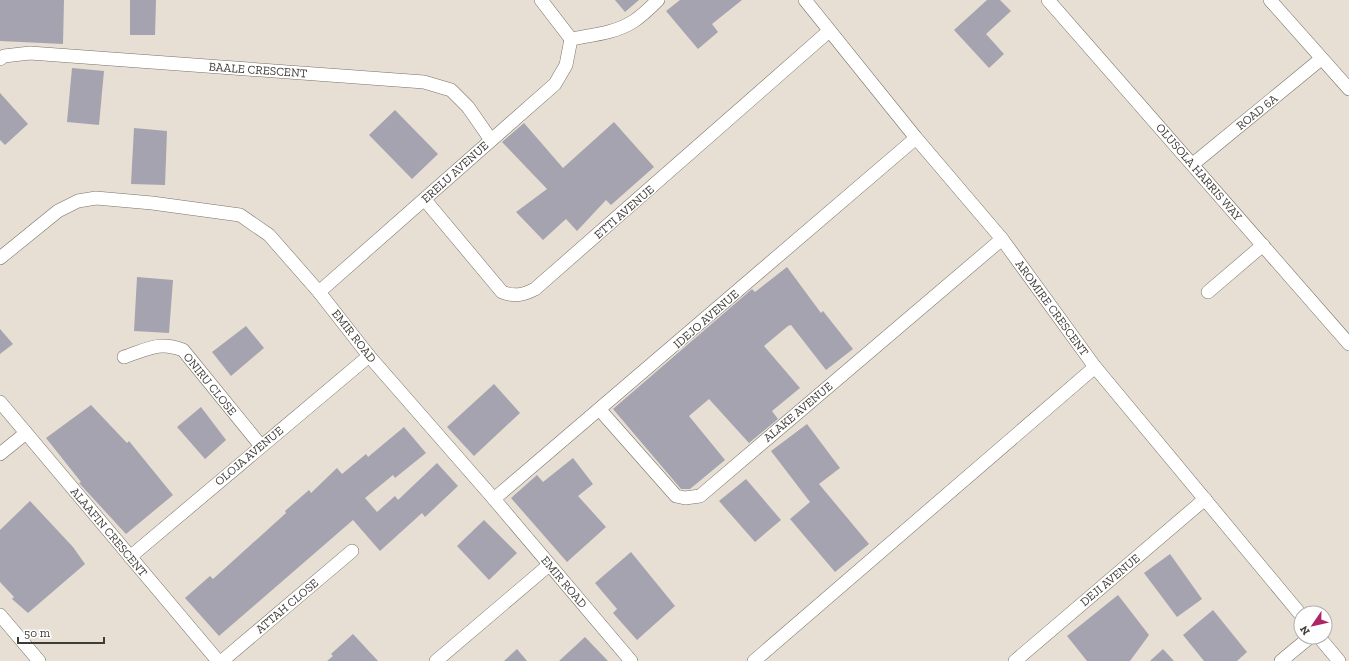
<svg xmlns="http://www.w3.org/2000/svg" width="1349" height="661" font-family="'Zilla Slab',serif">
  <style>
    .building { fill: #a5a3b0 }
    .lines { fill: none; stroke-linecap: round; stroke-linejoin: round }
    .minor-casing { stroke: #787267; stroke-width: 14 }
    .minor { stroke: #fff; stroke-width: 13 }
    .labels { text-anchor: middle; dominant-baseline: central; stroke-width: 3; stroke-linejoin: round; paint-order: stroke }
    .street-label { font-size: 12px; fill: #3f3c37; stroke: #fff }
  </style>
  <rect width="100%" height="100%" fill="#e7dfd3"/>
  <g class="building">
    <polygon points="0,0 64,0 63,44 0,41"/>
    <polygon points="130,0 156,0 155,35 130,35"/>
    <polygon points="615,0 639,0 625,12"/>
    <polygon points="680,0 742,0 712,24 718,32 698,49 666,11"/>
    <polygon points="987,0 1000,0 1011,11 986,34 1004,54 989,68 954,30"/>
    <polygon points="72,68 104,71 99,125 67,122"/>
    <polygon points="0,93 28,124 5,145 0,140"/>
    <polygon points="395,110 438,154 412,179 369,135"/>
    <polygon points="614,122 654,167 611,205 606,200 577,231 566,219 543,240 516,212 547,189 502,142 524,123 563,168"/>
    <polygon points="134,128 167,131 165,185 131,184"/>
    <polygon points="787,267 821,313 823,311 853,349 826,370 791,325 788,326 764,346 800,388 772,411 778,419 749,443 709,399 689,416 725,460 690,489 681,489 613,409 752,289 755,292"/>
    <polygon points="137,277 173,280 169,333 134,331"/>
    <polygon points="246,326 264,348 231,376 212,352"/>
    <polygon points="0,329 13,344 0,354"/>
    <polygon points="494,384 520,413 474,456 447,427"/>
    <polygon points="91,405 127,443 129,441 173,495 126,534 79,483 81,482 46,438"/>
    <polygon points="201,407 226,440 205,459 177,427"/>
    <polygon points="807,424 840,468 819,484 869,544 835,572 790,519 810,502 771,451"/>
    <polygon points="404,427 426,453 395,478 393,475 365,498 377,512 395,496 398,500 437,463 458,486 425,517 422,513 380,551 353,520 219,636 185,598 210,576 213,579 286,513 285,511 309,490 311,493 337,468 342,474 366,454 368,457"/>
    <polygon points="573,458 593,484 578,496 606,527 567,562 511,498 537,475 543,482"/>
    <polygon points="746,479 781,520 755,542 719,501"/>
    <polygon points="30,501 73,547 85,564 28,613 12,599 14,597 0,582 0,530"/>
    <polygon points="484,520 517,553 489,580 457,546"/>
    <polygon points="631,552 675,606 637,640 613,613 617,609 595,583"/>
    <polygon points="1170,554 1202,599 1177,617 1144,573"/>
    <polygon points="1118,595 1149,635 1130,661 1087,661 1067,636"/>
    <polygon points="1213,610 1247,652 1237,661 1204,661 1183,635"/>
    <polygon points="353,634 378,661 327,661 333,656 331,654"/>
    <polygon points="585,637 608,661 559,661"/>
    <polygon points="517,649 527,661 504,661"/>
    <polygon points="1163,649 1174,661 1150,661"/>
  </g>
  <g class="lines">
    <defs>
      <g id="minor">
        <polyline points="541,0 571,39"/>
        <polyline points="805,0 916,138 1002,239 1095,367 1301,615"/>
        <polyline points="1048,0 1349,344"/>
        <polyline points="1270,0 1349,89"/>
        <path d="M571 39C592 35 616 33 634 21 643 15 651 7 658 0"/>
        <polyline points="0,59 4,56 30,53 424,82 451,90 468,107 491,140"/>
        <polyline points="1193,164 1321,59"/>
        <path d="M425 200 502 292C515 297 523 295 535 289L829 31"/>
        <polyline points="0,258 58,211 78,201 96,198 152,203 240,215 269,235 319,292 369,356 494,499 631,661"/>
        <polyline points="319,292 555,84 566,65 571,39"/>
        <polyline points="1208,292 1263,245"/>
        <path d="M124 357C148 349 159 341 183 350L261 446"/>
        <polyline points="0,402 218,661"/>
        <polyline points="600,410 676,496 685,498 700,496 1002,239"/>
        <polyline points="0,454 26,433"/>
        <polyline points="494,499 916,138"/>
        <polyline points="130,557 369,356"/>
        <polyline points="0,615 39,661"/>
        <polyline points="1319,637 1339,661"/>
        <polyline points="222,661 352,551"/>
        <polyline points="436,661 549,565"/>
        <polyline points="754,661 1095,367"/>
        <polyline points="1015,661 1205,499"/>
        <polyline points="1281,661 1310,637"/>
      </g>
    </defs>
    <use href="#minor" class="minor-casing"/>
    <use href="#minor" class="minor"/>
  </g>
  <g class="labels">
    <g class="street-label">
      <text transform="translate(258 70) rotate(4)">BAALE CRESCENT</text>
      <text transform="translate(1257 112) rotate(-39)">ROAD 6A</text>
      <text transform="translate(455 172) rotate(-42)">ERELU AVENUE</text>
      <text transform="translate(1199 172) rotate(49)">OLUSOLA HARRIS WAY</text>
      <text transform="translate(624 212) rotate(-41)">ETTI AVENUE</text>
      <text transform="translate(1052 308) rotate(54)">AROMIRE CRESCENT</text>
      <text transform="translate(706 319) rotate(-41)">IDEJO AVENUE</text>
      <text transform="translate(354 336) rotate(52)">EMIR ROAD</text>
      <text transform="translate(210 384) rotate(51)">ONIRU CLOSE</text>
      <text transform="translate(798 412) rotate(-40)">ALAKE AVENUE</text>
      <text transform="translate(249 456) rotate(-40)">OLOJA AVENUE</text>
      <text transform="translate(109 532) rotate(50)">ALAAFIN CRESCENT</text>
      <text transform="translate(1110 580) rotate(-40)">DEJI AVENUE</text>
      <text transform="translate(564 582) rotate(50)">EMIR ROAD</text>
      <text transform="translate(287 606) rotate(-40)">ATTAH CLOSE</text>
    </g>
  </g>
  <g transform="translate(1313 625) rotate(236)"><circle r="19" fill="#ffffff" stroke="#b2b1af"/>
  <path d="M0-3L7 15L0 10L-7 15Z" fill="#ae2566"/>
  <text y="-6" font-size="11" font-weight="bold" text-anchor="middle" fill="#3f3c37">N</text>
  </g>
  <path d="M18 637v6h86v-6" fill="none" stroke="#3f3c37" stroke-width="2"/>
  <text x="24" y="637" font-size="12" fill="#3f3c37" stroke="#ffffff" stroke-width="3" paint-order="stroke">50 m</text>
</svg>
